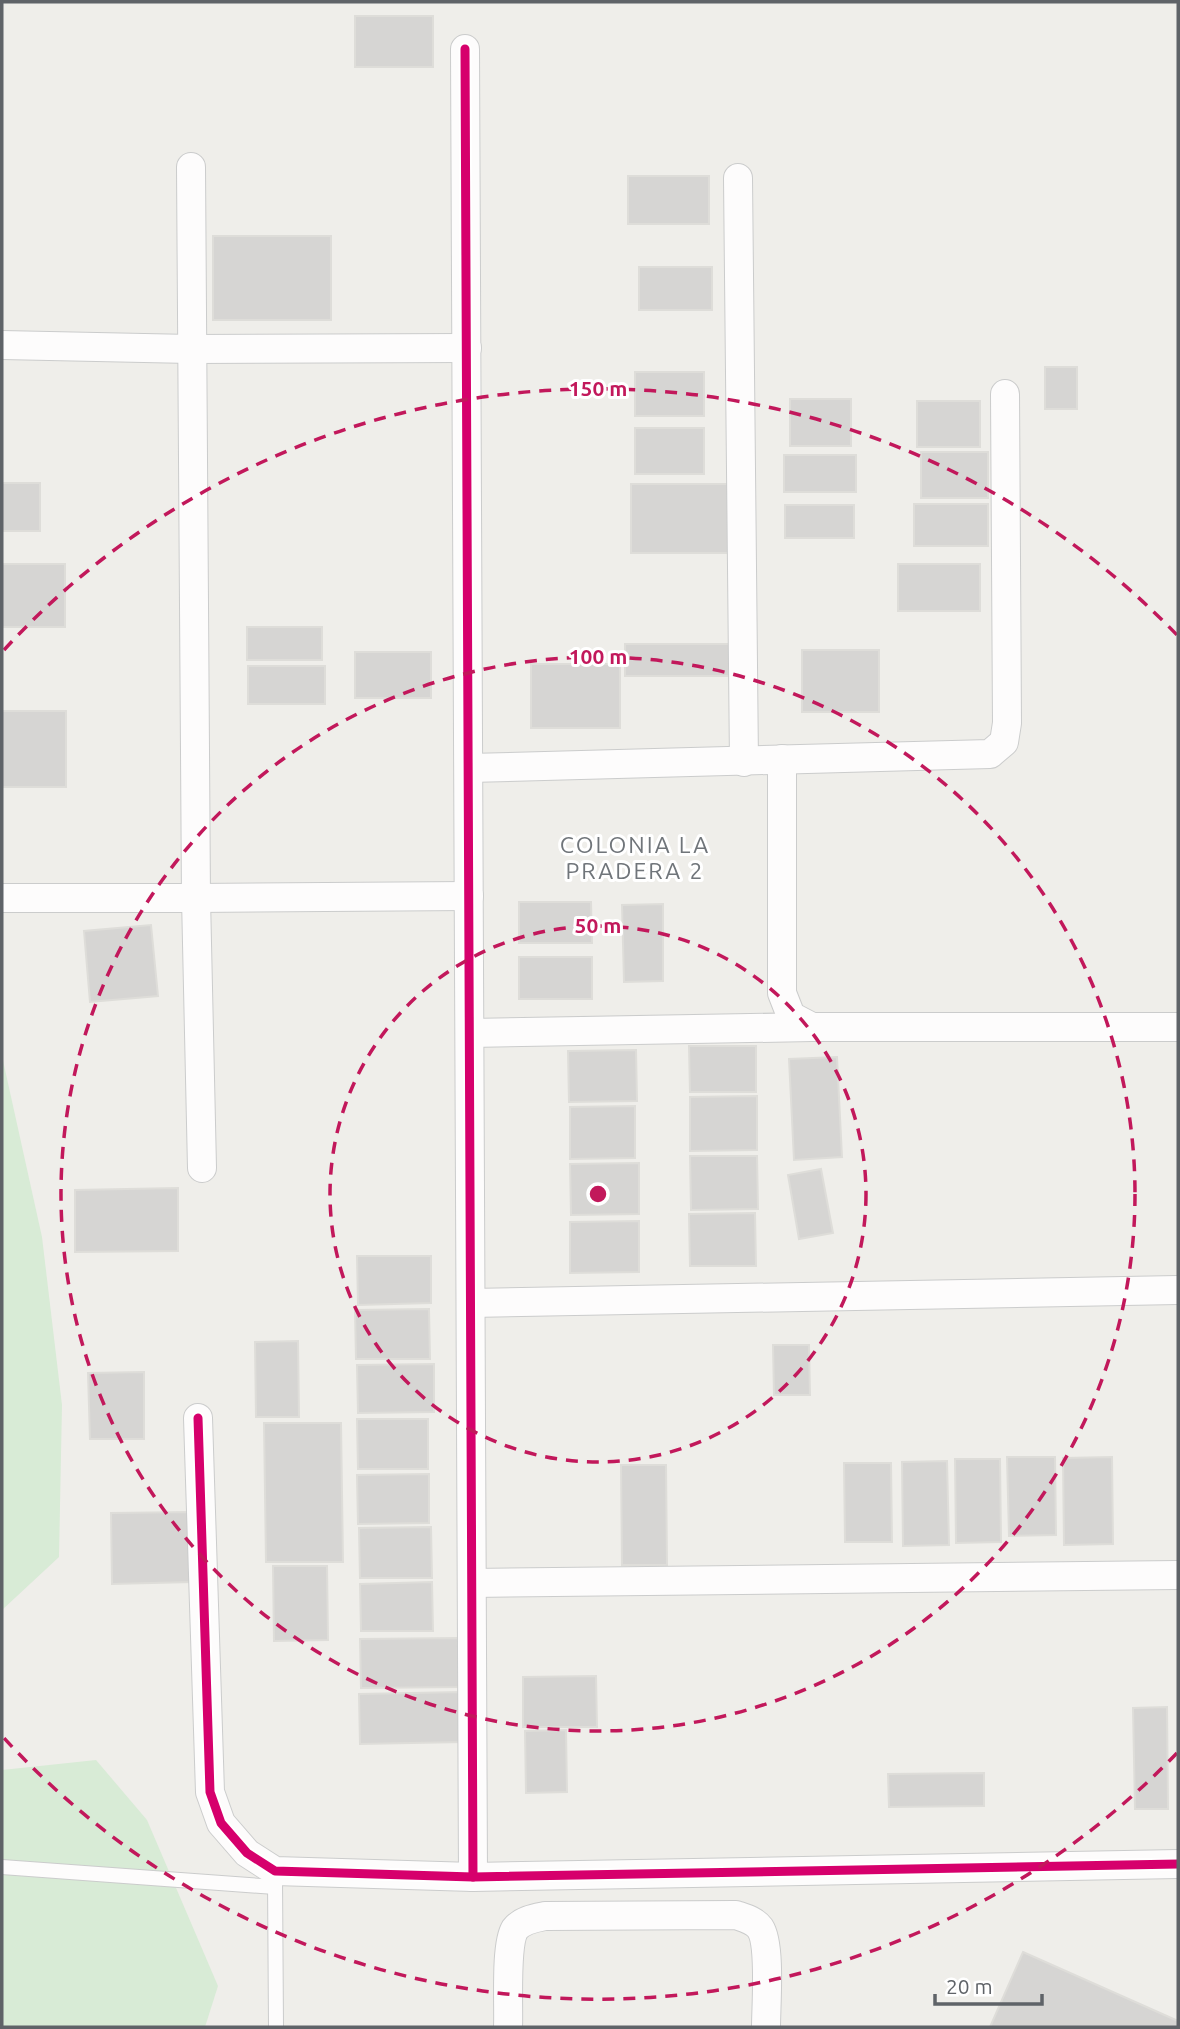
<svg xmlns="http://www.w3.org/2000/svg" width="1180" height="2029" font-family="Ubuntu,sans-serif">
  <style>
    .green { fill: #d8ebd6 }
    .building { fill: #d6d5d3; stroke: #deddd9; stroke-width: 2 }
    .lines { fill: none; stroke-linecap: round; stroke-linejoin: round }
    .lane-casing { stroke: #cbcccc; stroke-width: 16 }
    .street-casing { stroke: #cbcccc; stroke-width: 30 }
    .lane { stroke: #fdfcfc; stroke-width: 14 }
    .street { stroke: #fdfcfc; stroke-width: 28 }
    .cycleway-casing { stroke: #fff; stroke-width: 13 }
    .cycleway { stroke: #d6006c; stroke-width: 9 }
    .ring { fill: none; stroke: #c2185b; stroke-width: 3.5; stroke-dasharray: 12 9 }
    .labels { text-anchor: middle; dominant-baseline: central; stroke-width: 6; stroke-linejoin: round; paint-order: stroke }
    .neighbourhood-label { font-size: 23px; letter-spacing: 2px; fill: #70757a; stroke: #fff }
    .centre { fill: #c2185b; stroke: #fff; stroke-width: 3.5 }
    .ring-label { font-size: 21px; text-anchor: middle; font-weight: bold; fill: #c2185b; stroke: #fff; stroke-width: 6; stroke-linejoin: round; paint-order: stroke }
  </style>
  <rect width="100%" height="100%" fill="#efeeea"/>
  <g class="green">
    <polygon points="2,1056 42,1237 62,1405 59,1557 2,1610"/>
    <polygon points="96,1760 147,1820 218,1986 205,2027 2,2027 2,1770"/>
  </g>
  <g class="building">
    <rect x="355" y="16" width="78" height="51"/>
    <rect x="628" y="176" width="81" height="48"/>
    <rect x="213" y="236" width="118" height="84"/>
    <rect x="639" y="267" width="73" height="43"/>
    <rect x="1045" y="367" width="32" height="42"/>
    <rect x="635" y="372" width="69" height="44"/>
    <rect x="790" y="399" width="61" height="47"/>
    <rect x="917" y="401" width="63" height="46"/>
    <rect x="635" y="428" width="69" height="46"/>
    <rect x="921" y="452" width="67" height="46"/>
    <rect x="784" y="455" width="72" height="37"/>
    <rect x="2" y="483" width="38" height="48"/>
    <rect x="631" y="484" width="99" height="69"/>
    <rect x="914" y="504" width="74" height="42"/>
    <rect x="785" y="505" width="69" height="33"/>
    <rect x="2" y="564" width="63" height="63"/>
    <rect x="898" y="564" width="82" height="47"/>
    <rect x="247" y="627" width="75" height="33"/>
    <rect x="625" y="644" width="105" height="32"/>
    <rect x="802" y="650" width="77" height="62"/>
    <rect x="355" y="652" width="76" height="46"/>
    <rect x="531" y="664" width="89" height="64"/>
    <rect x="248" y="666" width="77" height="38"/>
    <rect x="2" y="711" width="64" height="76"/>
    <polygon points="519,902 591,902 592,943 519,943"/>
    <polygon points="663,904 663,981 624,982 622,905"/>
    <polygon points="151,925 158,996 90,1002 84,931"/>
    <rect x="519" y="957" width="73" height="42"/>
    <polygon points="689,1046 756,1046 756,1092 690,1092"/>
    <polygon points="636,1050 637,1101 569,1102 568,1051"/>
    <polygon points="837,1057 842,1157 794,1160 789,1059"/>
    <polygon points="757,1096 757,1150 690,1151 690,1097"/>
    <polygon points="635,1106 635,1158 570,1159 570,1107"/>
    <polygon points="690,1156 757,1156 758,1209 691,1210"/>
    <polygon points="639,1163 639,1214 571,1215 570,1164"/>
    <polygon points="821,1169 833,1233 799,1239 788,1175"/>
    <polygon points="178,1188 178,1251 75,1252 75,1190"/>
    <polygon points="755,1213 756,1266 690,1266 689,1214"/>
    <polygon points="639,1221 639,1272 570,1273 570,1222"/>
    <polygon points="357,1256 431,1256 431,1303 358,1305"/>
    <polygon points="429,1309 430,1359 356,1359 355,1310"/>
    <polygon points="298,1341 299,1417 256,1417 255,1342"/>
    <polygon points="773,1345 809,1345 810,1395 774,1395"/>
    <polygon points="434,1364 434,1412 358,1413 357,1365"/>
    <polygon points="144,1372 144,1439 90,1439 88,1373"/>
    <polygon points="357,1419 428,1419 428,1469 358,1469"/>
    <polygon points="264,1423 341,1423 343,1562 266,1562"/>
    <polygon points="1007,1457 1055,1457 1056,1535 1009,1536"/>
    <polygon points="1112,1457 1113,1544 1064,1545 1063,1458"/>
    <polygon points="955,1459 1000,1459 1001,1542 956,1543"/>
    <polygon points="947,1461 949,1545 903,1546 902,1462"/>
    <polygon points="844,1463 891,1463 892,1542 845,1542"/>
    <polygon points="621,1465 666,1465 667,1565 622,1565"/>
    <polygon points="429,1474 429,1523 358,1524 357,1475"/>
    <polygon points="192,1512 192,1582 112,1584 111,1513"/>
    <polygon points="431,1527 432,1578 360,1578 359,1528"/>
    <polygon points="273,1566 327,1566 328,1640 274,1641"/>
    <polygon points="432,1582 433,1631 361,1631 360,1584"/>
    <polygon points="460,1638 461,1687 361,1688 360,1639"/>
    <polygon points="596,1676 597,1727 523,1727 523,1677"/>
    <polygon points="462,1692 463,1742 360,1744 359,1694"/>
    <polygon points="1167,1707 1168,1809 1135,1809 1133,1708"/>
    <polygon points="566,1730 567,1792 526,1793 525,1731"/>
    <polygon points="984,1773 984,1806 889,1807 888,1774"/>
    <polygon points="1023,1952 1178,2021 1178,2027 990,2027"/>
  </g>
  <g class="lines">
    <defs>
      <g id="lane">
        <polyline points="2,1867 275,1887"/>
        <polyline points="275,1879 276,2027"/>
      </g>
      <g id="street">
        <polyline points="465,49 473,1877"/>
        <polyline points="191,167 196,898 202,1168"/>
        <polyline points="738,178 744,762"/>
        <polyline points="2,345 191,349 467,348"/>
        <polyline points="782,759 782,993 791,1016 812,1027"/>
        <polyline points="469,768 990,754 1004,742 1007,723 1005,394"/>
        <polyline points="2,898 196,898 469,896"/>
        <polyline points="470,1033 812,1027 1178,1027"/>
        <polyline points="471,1303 1178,1290"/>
        <polyline points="198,1418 210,1792 221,1823 247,1853 275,1871 473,1877 1178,1864"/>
        <polyline points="472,1583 1178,1575"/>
        <path d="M508 2027C509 2006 505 1945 515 1929 522 1920 535 1918 545 1916L736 1915C745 1918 754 1920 760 1928 771 1944 766 2006 766 2027"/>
      </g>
    </defs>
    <use href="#lane" class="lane-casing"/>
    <use href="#street" class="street-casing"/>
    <use href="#lane" class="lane"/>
    <use href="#street" class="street"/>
    <defs>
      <g id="cycleway">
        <polyline points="465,49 473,1877"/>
        <polyline points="198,1418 210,1792 221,1823 247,1853 275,1871 473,1877 1178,1864"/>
      </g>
    </defs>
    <use href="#cycleway" class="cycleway-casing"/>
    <use href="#cycleway" class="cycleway"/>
  </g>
  <g class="ring">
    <circle cx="598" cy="1194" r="268"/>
    <circle cx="598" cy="1194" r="537"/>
    <path d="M1177 1753A805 805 0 0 1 4 1738M4 650A805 805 0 0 1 1177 635"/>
  </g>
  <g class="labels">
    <g class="neighbourhood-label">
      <text x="635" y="844">COLONIA LA<tspan x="635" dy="26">PRADERA 2</tspan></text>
    </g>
  </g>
  <circle cx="598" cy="1194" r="10" class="centre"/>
  <g class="ring-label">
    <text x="598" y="396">150 m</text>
    <text x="598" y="664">100 m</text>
    <text x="598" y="933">50 m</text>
  </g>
  <rect width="1180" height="2029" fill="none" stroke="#5f6368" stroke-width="7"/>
  <path d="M935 1994v10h107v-10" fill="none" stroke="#5f6368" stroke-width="3.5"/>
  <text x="946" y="1994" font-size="21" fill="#5f6368" stroke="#ffffff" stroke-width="5" paint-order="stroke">20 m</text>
</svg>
